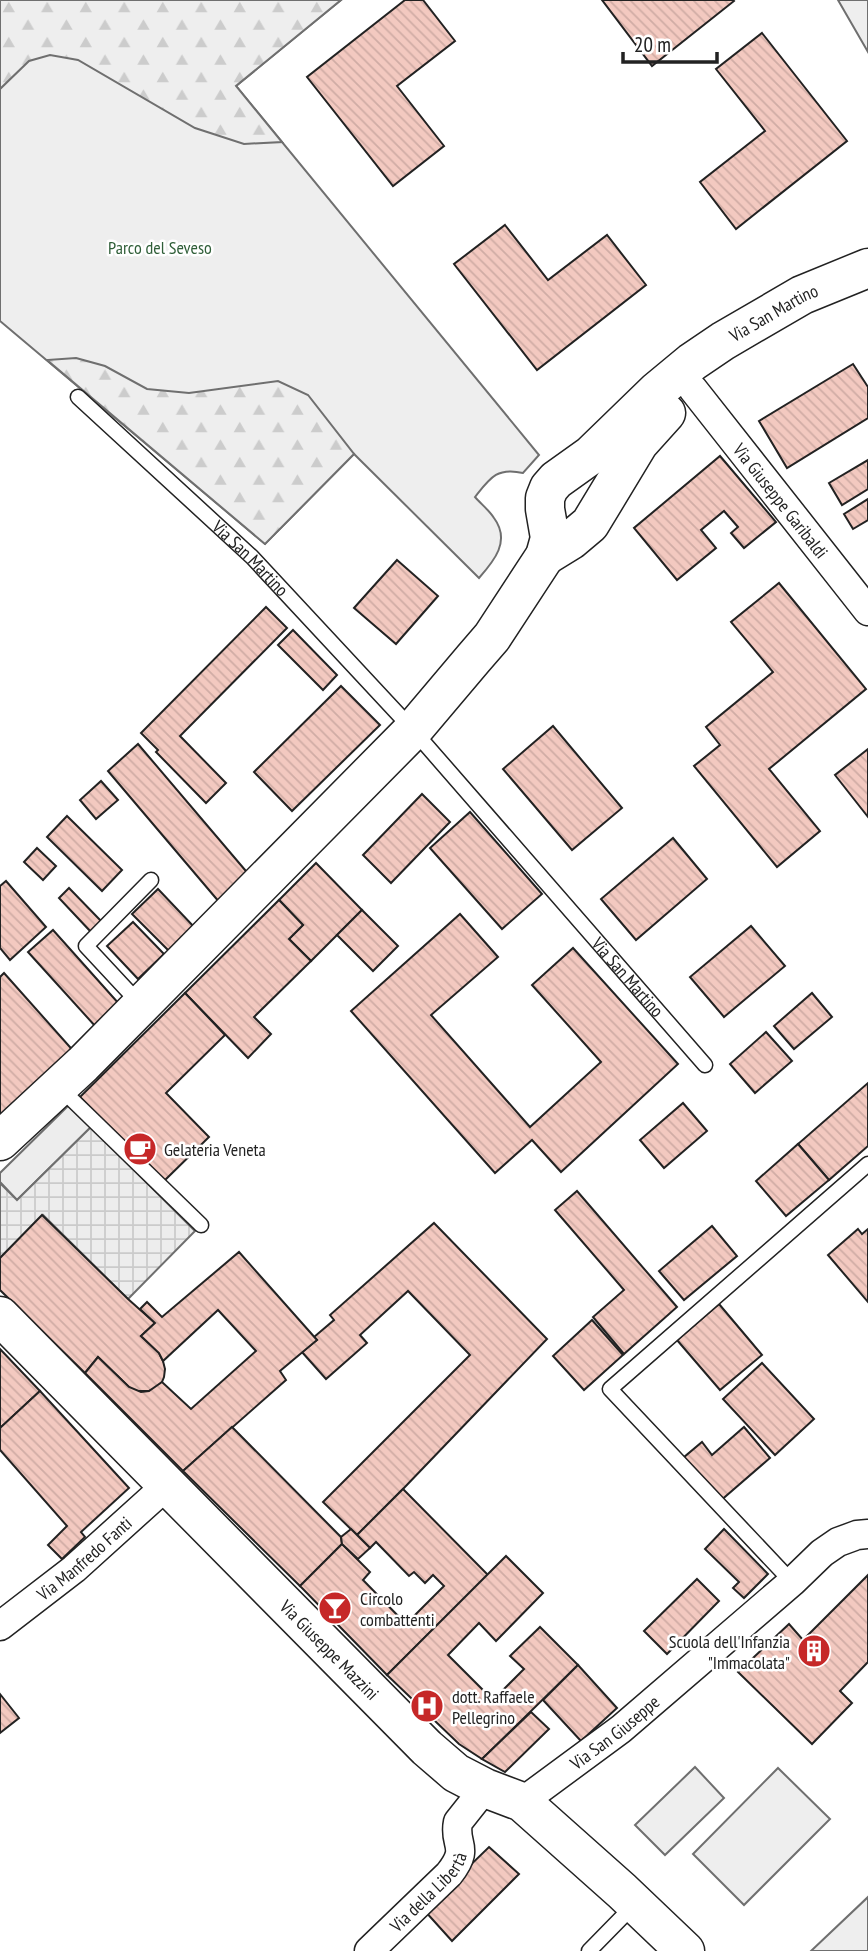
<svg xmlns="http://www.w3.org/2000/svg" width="868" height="1951" font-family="'PT Sans Narrow',sans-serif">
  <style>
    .green { fill: #eee; stroke: #6f6f6f; stroke-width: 2 }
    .forest { fill: url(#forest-firs); stroke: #6f6f6f; stroke-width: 2 }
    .parking { fill: #ededed; stroke: #6f6f6f; stroke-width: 2 }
    .plaza { fill: url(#plaza-grid); stroke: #6f6f6f; stroke-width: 2 }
    .building { fill: url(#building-back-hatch); stroke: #222; stroke-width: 2 }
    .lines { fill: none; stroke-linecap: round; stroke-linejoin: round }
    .lane-casing { stroke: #222; stroke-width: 17 }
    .street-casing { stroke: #222; stroke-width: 31 }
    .secondary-casing { stroke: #222; stroke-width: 41 }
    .lane { stroke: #fff; stroke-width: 14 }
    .street { stroke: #fff; stroke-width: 28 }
    .secondary { stroke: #fff; stroke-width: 38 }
    .labels { text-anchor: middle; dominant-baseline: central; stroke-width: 5; stroke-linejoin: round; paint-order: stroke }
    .park-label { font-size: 18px; fill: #2f5e38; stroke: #fff }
    .street-label { font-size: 18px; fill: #222; stroke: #fff }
    .poi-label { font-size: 18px; fill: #222; stroke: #fff; text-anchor: start }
  </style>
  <defs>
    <pattern id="forest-firs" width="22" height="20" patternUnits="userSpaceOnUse" patternTransform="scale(1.75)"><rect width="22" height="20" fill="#eee"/><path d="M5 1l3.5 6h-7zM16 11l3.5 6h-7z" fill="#ccc"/></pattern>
    <pattern id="plaza-grid" width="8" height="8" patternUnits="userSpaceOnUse" patternTransform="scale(1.75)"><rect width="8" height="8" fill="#ededed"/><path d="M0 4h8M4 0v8" fill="none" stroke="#cbcbcb"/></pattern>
    <pattern id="building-back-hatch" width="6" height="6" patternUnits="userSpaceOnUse" patternTransform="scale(1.75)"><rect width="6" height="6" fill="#f3c9c0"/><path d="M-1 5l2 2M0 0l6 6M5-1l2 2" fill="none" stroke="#d0aca5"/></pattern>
  </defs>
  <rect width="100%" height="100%" fill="#fff"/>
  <g class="green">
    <path d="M0 0H341L236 86 539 455 523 473C497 467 490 478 475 497 481 504 489 510 494 518 511 541 494 561 479 578L354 454 265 544 0 321Z"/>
    <polygon points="838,0 868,0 868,52"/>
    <polygon points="695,1767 724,1798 665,1855 635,1825"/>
    <polygon points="778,1768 830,1819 744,1905 693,1854"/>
    <polygon points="868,1897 868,1951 811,1951"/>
  </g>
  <g class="forest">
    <polygon points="0,0 341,0 236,86 282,142 244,144 195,128 78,60 50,55 29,61 0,89"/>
    <polygon points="76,358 105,366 147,389 189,393 278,381 308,395 354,454 265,544 47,360"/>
  </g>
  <polygon class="parking" points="69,1105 91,1127 17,1200 0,1182 0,1173"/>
  <polygon class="plaza" points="91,1127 195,1231 128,1299 43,1215 0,1258 0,1183 17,1200"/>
  <g class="building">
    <polygon points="405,0 423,0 455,41 397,86 444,146 393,186 307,77"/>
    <polygon points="602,0 733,0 734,1 652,66"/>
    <polygon points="762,33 847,141 736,229 700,182 765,131 716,69"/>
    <polygon points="505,225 548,280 607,235 646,285 537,370 454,264"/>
    <polygon points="853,364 868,387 868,418 787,468 759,421"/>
    <polygon points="720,456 776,522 744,548 731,533 738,527 724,511 701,530 716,548 677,580 634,528"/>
    <polygon points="868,460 868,489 842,505 829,483"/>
    <polygon points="868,499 868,520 853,529 844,514"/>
    <polygon points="397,560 438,596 396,644 354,608"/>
    <polygon points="779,583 866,689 769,769 820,831 777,867 694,766 720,745 706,727 773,672 731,622"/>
    <polygon points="266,607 287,628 180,736 226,783 206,803 156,752 158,750 141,733"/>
    <polygon points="293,630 337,675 323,690 278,645"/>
    <polygon points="341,686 380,725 292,811 254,772"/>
    <polygon points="553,726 622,808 572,850 503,769"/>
    <polygon points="138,744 251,877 220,903 108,771"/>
    <polygon points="868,749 868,817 835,775"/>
    <polygon points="101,781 118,800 96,819 80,800"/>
    <polygon points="422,794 450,822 391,883 363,855"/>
    <polygon points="470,812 542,894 502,929 430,848"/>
    <polygon points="67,816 122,870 102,891 47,837"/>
    <polygon points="673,838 707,879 636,940 601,899"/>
    <polygon points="37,848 56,866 43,880 24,862"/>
    <polygon points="316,863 362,910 311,961 289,939 303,925 279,900"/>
    <polygon points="6,881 46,927 10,960 0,948 0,886"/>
    <polygon points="69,888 102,922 91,932 59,898"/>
    <polygon points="158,889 196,929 171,953 132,914"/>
    <polygon points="279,900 303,925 289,939 311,961 254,1017 271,1034 248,1058 185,993"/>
    <polygon points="362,910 398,946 373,971 337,935"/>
    <polygon points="460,914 498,957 431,1015 530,1127 601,1062 532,985 573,948 678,1064 561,1172 532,1140 495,1173 351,1011"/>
    <polygon points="133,922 164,954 138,979 107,946"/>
    <polygon points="751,926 785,966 724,1017 690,977"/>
    <polygon points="53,930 120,1005 96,1027 28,952"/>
    <polygon points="4,973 77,1055 0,1127 0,977"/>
    <polygon points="185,993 225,1035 166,1093 209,1137 164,1181 80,1097"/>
    <polygon points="812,993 832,1017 794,1049 774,1026"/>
    <polygon points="766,1032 792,1061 755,1093 730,1064"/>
    <polygon points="868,1083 868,1146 829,1180 798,1144"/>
    <polygon points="683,1103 707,1131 664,1168 640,1140"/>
    <polygon points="798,1144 829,1180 786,1216 756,1181"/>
    <polygon points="577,1191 677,1307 624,1354 593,1317 624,1290 555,1210"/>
    <polygon points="42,1215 128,1299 155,1323 141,1336 159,1353 163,1361 165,1369 164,1377 162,1382 156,1388 149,1391 135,1391 129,1387 98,1357 85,1373 0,1290 0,1258"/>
    <polygon points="434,1223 547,1339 403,1489 357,1535 323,1502 470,1355 408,1291 360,1335 367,1343 326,1379 302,1352 317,1340 314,1337 334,1320 330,1315"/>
    <polygon points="712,1226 737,1256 684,1300 659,1271"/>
    <polygon points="858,1229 862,1234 868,1229 868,1302 828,1255"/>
    <polygon points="239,1252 317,1340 280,1371 286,1380 183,1471 85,1373 98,1357 129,1387 141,1392 149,1391 162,1382 191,1409 256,1351 218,1310 163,1361 159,1353 141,1336 155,1323 140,1309 147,1302 162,1317"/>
    <polygon points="719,1304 762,1355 720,1390 677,1340"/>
    <polygon points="592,1320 623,1355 584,1390 553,1356"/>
    <polygon points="0,1349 40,1391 0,1428"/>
    <polygon points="762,1363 814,1419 775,1455 723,1399"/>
    <polygon points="40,1391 129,1488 81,1532 85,1537 62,1559 48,1545 67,1526 0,1450 0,1428"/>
    <polygon points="232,1427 341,1537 342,1544 300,1586 183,1471"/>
    <polygon points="744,1427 770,1458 719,1502 683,1458 702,1442 712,1455"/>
    <polygon points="403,1489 488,1575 387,1675 300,1586 342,1544 370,1572 363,1580 406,1624 444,1586 433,1575 425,1583 414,1572 409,1576 376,1542 370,1548 357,1535"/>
    <polygon points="351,1529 370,1548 358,1559 342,1544 341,1537"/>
    <polygon points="724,1529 768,1574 744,1598 733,1588 739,1582 705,1549"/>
    <polygon points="506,1556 543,1593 496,1641 479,1623 448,1655 493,1700 524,1669 510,1656 540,1627 578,1665 482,1759 459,1744 387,1675"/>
    <polygon points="868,1575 868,1662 840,1691 852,1703 812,1744 738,1672 789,1624 803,1640"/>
    <polygon points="697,1579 719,1601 667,1654 644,1631"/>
    <polygon points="578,1665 617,1708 581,1741 543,1700"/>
    <polygon points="0,1694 19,1718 0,1733"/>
    <polygon points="531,1712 549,1729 505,1772 482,1759"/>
    <polygon points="489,1847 519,1874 452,1941 424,1910"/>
  </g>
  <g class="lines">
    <defs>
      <g id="lane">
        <path id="s1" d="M78 397 252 557 413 730 705 1065"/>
        <polyline points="140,1004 86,946 151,880"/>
        <polyline points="60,1088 201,1225"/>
        <polyline points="792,1582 610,1389 868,1164"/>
        <polyline points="589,1951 635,1904"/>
      </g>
      <g id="street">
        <path id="s2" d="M693 389 868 611"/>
        <path id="s3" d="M0 1626 74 1569 167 1485"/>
        <path id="s4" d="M522 1802 621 1729 792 1582 822 1553 838 1542 857 1535 868 1534"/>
        <path id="s5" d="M369 1951 449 1874C471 1846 453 1846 458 1822L485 1788"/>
      </g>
      <g id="secondary">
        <polyline points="545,556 571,540 590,524 639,443 666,413"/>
        <path id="s6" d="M0 1141 83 1064 413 730 473 659 492 637 545 556 550 538 545 509V498L549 488 556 480 591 455 657 391 692 362 723 341 802 295 868 268"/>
        <path id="s7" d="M0 1316 427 1748 456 1773 485 1788 522 1802 622 1891 685 1951"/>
      </g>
    </defs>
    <use href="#lane" class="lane-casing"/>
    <use href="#street" class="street-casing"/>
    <use href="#secondary" class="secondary-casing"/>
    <use href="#lane" class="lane"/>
    <use href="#street" class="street"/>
    <use href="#secondary" class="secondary"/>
  </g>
  <defs>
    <symbol id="cafe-disc" viewBox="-11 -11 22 22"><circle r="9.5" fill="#c62828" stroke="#fff"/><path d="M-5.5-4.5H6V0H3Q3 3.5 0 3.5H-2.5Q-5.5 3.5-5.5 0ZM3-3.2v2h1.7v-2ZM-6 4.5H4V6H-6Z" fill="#fff"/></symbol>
    <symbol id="bar-disc" viewBox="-11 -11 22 22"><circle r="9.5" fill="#c62828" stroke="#fff"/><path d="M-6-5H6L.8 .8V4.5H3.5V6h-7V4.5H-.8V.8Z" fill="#fff"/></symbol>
    <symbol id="building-disc" viewBox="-11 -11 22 22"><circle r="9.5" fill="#c62828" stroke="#fff"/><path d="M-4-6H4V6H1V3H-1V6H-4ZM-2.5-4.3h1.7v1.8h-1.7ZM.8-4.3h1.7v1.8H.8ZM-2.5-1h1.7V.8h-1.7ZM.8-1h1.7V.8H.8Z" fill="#fff"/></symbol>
    <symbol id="hospital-disc" viewBox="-11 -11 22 22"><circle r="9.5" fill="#c62828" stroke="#fff"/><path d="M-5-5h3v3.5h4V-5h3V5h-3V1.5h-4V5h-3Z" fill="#fff"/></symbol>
  </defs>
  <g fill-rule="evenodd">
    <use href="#cafe-disc" x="121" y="1130" width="38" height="38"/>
    <use href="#bar-disc" x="316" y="1589" width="38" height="38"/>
    <use href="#building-disc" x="795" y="1632" width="38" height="38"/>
    <use href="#hospital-disc" x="408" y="1687" width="38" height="38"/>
  </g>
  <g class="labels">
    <g class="park-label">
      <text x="160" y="247">Parco del Seveso</text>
    </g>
    <g class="street-label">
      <text stroke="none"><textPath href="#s6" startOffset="1158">Via San Martino</textPath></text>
      <text stroke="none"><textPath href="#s2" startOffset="142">Via Giuseppe Garibaldi</textPath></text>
      <text stroke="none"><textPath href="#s1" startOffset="236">Via San Martino</textPath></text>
      <text stroke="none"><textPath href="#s1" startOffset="800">Via San Martino</textPath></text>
      <text stroke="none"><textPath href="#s3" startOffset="108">Via Manfredo Fanti</textPath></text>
      <text stroke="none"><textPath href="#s7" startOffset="469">Via Giuseppe Mazzini</textPath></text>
      <text stroke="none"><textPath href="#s4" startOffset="116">Via San Giuseppe</textPath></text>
      <text stroke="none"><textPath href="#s5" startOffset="84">Via della Libertà</textPath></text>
    </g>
    <g class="poi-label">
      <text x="164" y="1149">Gelateria Veneta</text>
      <text x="360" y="1598">Circolo<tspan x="360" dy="21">combattenti</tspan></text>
      <text x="790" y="1641" text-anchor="end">Scuola dell'Infanzia<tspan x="790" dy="21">"Immacolata"</tspan></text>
      <text x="452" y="1696">dott. Raffaele<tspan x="452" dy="21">Pellegrino</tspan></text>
    </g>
  </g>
  <path d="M623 52v10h94v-10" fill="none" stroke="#222222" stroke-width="3.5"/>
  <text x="634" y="52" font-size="21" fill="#222222" stroke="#ffffff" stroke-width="5" paint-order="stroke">20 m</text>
</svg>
